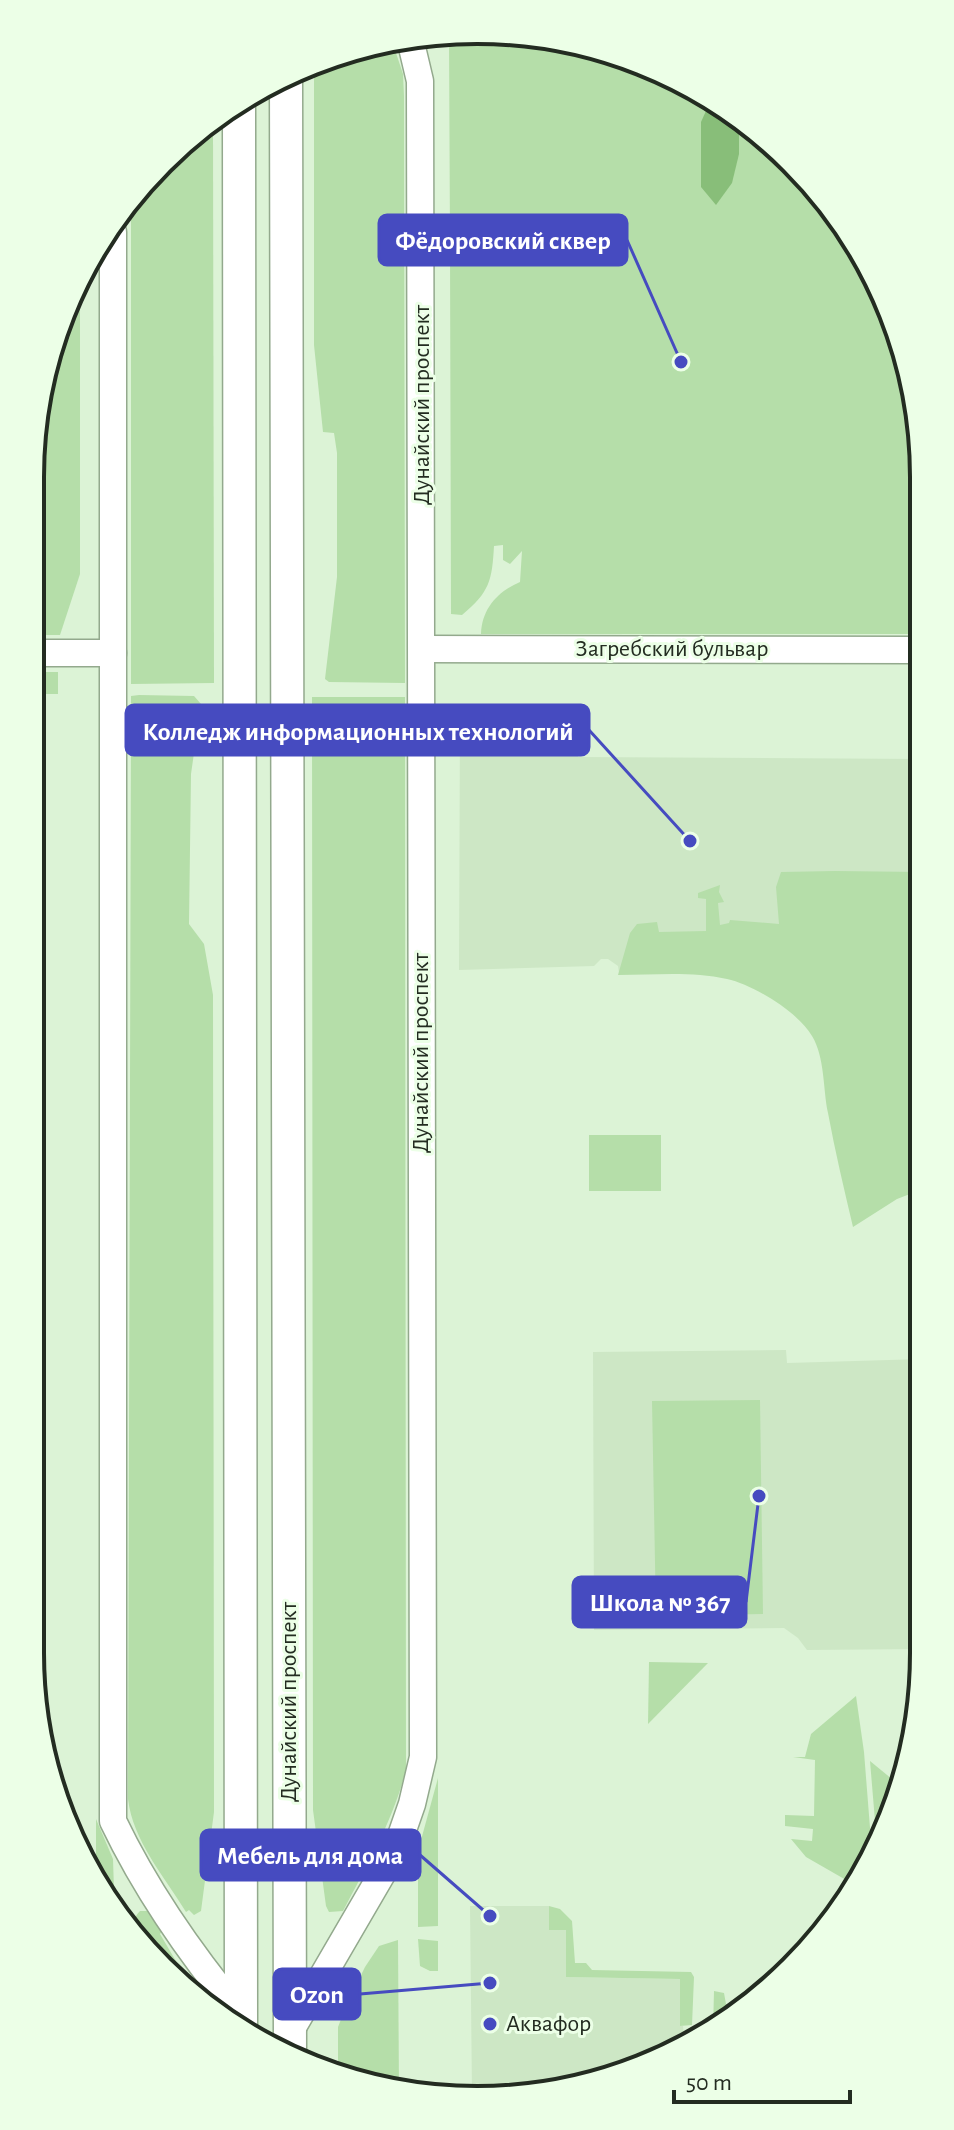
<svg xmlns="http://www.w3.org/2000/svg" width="954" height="2130" font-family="'Alegreya Sans',sans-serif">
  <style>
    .built { fill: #cde7c5 }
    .green { fill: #b5dea9 }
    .forest { fill: #88be79 }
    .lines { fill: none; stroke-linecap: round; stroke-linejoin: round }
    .minor-casing { stroke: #93a98d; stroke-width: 29 }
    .major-casing { stroke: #93a98d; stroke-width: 35 }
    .minor { stroke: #fff; stroke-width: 26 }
    .major { stroke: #fff; stroke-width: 32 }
    .poi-dot { fill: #464bc0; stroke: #ecffe7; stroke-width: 3 }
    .labels { text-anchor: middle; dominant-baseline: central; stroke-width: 6; stroke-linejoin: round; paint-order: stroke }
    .street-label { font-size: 24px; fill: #232c21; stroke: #ecffe7 }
    .poi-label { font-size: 24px; fill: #232c21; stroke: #ecffe7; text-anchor: start }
    .rim { fill: none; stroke: #232c21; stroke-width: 4 }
    .leader { fill: none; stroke: #464bc0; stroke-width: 3 }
    .callout-dot { fill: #464bc0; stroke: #ecffe7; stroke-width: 3 }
    .callout { fill: #464bc0; stroke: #464bc0; stroke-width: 3 }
    .callout-label { font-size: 26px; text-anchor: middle; font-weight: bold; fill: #fff }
  </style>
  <rect width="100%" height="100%" fill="#dcf3d6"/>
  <g class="built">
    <polygon points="460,715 575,715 578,757 921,759 922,1125 835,987 771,972 619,973 618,966 608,959 601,959 594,966 459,970"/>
    <polygon points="786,1350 787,1363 923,1359 924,1649 807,1650 798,1638 784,1628 594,1630 593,1352"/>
    <polygon points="470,1906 549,1906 549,1929 566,1930 566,1977 680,1979 680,2026 683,2026 685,2046 536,2096 472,2094"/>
  </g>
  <g class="green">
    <path d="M477 30 648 64 749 122 831 205 890 306 920 418 921 634H481C482 609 497 592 520 582L522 551 510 564 503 560V545L494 546C492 580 490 592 462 615L451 614 450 251 457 250V240H450L449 35Z"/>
    <polygon points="394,47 403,74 404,96 405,683 329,682 325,679 337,577 337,453 334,433 323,432 314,345 314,62"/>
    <polygon points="213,126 214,683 131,684 131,206 161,161"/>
    <polygon points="80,283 80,574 60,635 30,635 30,477 64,306"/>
    <rect x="30" y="672" width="28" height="22"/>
    <path d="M139 695 194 696 201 704 191 774 189 924 204 944 213 995 214 1812 201 1911 194 1915 189 1910 186 1912C164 1876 133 1841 128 1799L131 720H135V714H131V696Z"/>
    <path d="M312 697H405L406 1769C394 1819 367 1865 343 1911L329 1912 326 1906 313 1810Z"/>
    <path d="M835 871 922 872 923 1189 897 1199 853 1227C844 1189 835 1151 828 1113 823 1090 825 1057 812 1036 798 1012 754 985 727 979 692 971 653 975 618 975L630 933 637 924 657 922 659 932 706 931V899L698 898V893L720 885 719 892 724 902 718 903 720 925 729 923 730 920 779 924 776 887 781 872Z"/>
    <rect x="589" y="1135" width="72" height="56"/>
    <polygon points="760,1400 763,1614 656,1616 652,1401"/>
    <polygon points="649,1662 708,1663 648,1724"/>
    <polygon points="856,1696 864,1752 872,1853 853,1884 806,1857 791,1839 812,1841 813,1829 785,1826 785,1815 814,1816 815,1760 793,1757 805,1757 811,1734"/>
    <polygon points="870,1761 898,1784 890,1824 877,1845"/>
    <polygon points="438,1778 438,1926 418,1927 418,1851"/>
    <polygon points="96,1819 113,1859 114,1891 108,1892 96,1870"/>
    <polygon points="549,1906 560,1909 572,1921 575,1963 586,1963 592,1970 691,1972 694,1977 692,2025 680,2026 680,1979 566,1977 566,1930 549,1930"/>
    <path d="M140 1911H149L162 1931 160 1934 193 1990C174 1975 113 1938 140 1911Z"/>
    <polygon points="418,1939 438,1941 438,1971 430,1971 420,1966"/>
    <polygon points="398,1940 399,2092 390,2091 338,2072 338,2027 347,2004 365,1967 379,1946"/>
    <polygon points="714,1991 724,1993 726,2004 734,2005 734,2012 713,2030"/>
  </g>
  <polygon class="forest" points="713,101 739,117 739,154 732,183 716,205 701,187 701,122 710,102"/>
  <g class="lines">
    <defs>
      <g id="minor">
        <path d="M113 232V1821C146 1890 192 1956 241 2015"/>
        <polyline points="423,649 921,650"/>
        <polyline points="30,653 113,653"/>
        <path d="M290 2032 396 1850 412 1804 423 1757C421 1199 423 640 420 81L411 43"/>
      </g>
      <g id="major">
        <polyline points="286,77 290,2054"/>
        <polyline points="239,109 241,2030"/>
      </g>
    </defs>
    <use href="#minor" class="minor-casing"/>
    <use href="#major" class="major-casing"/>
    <use href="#minor" class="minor"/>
    <use href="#major" class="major"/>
  </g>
  <circle class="poi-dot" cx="490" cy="2024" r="8"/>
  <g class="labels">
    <g class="street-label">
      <text transform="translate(422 405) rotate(-90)">Дунайский проспект</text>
      <text x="672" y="649">Загребский бульвар</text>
      <text transform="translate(421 1053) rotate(-90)">Дунайский проспект</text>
      <text transform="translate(289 1702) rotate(-90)">Дунайский проспект</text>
    </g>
    <g class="poi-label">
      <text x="506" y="2024">Аквафор</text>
    </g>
  </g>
  <path d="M0 0H954V2130H0ZM477 44H477A433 433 0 0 1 910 477V1653A433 433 0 0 1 477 2086H477A433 433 0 0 1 44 1653V477A433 433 0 0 1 477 44Z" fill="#ecffe7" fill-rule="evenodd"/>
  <path class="rim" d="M477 44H477A433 433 0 0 1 910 477V1653A433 433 0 0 1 477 2086H477A433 433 0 0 1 44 1653V477A433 433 0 0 1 477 44Z"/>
  <path class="leader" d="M681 362L627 240M690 841L589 730M759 1496L746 1602M490 1916L420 1855M490 1983L360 1994"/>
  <g class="callout-dot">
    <circle cx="681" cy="362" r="8"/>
    <circle cx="690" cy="841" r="8"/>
    <circle cx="759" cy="1496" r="8"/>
    <circle cx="490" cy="1916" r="8"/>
    <circle cx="490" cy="1983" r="8"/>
  </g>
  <g class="callout">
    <rect x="379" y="215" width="248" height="50" rx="8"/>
    <rect x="126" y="705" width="463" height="50" rx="8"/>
    <rect x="573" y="1577" width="173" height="50" rx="8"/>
    <rect x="201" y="1830" width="219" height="50" rx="8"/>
    <rect x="274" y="1969" width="86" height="50" rx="8"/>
  </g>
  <g class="callout-label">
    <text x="503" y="249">Фёдоровский сквер</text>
    <text x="358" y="740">Колледж информационных технологий</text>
    <text x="660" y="1611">Школа № 367</text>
    <text x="310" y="1864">Мебель для дома</text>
    <text x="317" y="2003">Ozon</text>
  </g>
  <path d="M674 2090v12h176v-12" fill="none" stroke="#232c21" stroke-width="4"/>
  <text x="686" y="2090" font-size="24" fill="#232c21" stroke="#ecffe7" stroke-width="6" paint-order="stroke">50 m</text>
</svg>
